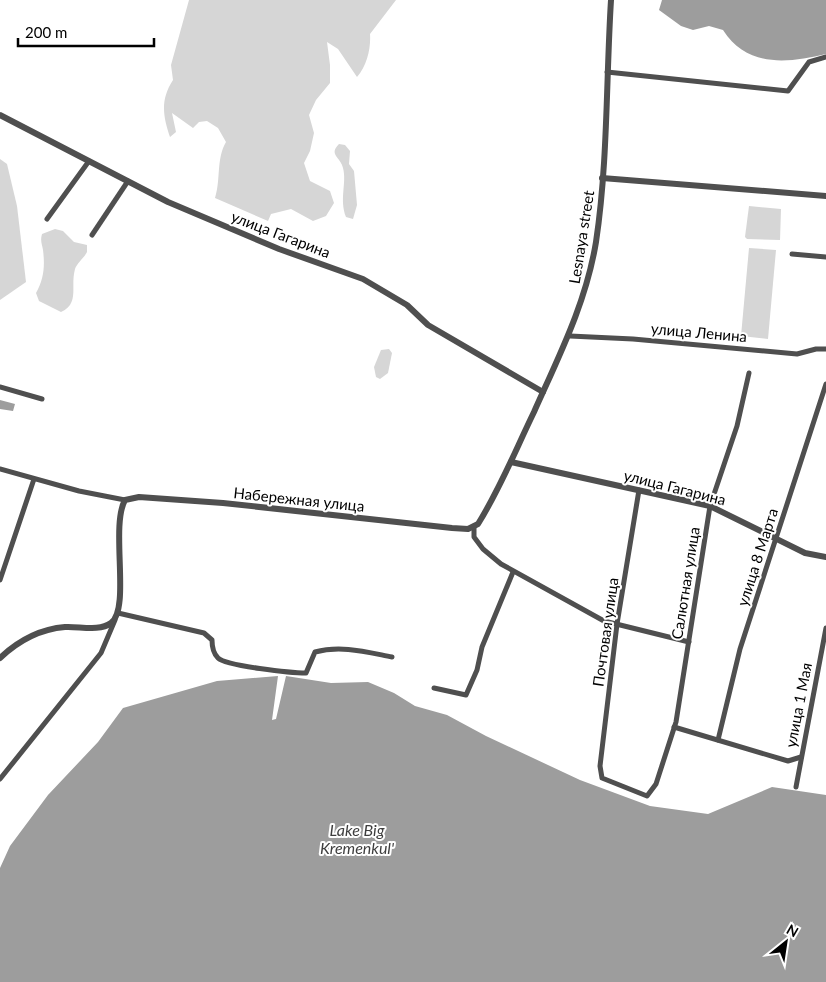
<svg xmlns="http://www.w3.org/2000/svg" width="826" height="982" font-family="Lato,sans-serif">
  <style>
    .green { fill: #d6d6d6 }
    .water { fill: #9d9d9d }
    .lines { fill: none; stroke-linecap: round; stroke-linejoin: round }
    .minor { stroke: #4f4f4f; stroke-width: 5 }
    .tertiary { stroke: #4f4f4f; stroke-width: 6 }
    .labels { text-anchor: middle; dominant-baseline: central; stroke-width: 4; stroke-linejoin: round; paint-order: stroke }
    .street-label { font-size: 15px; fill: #000; stroke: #fff }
    .water-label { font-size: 16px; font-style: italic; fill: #3e3e3e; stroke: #fff }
  </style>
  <rect width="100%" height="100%" fill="#fff"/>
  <g class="green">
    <path d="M189 0H396L370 34C371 48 367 66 357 77L338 49 327 42 330 65V83L316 100 309 115 314 133 310 151 304 163 310 181 330 191 334 203 326 216 313 221 291 209 271 214 268 221 215 198C221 180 216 159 226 142L218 128 207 121 199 122 193 128 172 113 176 132 170 137C163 116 160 100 173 80L171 65Z"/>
    <path d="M339 144 345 145 350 151 349 164 354 171 357 205 353 219 346 217C339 199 347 183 343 168 341 157 328 155 339 144Z"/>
    <polygon points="0,159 7,164 17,206 26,282 0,300"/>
    <polygon points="749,206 781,209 780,240 747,239 745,237"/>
    <path d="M55 229 63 231 74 242 87 245V252C84 258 77 263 75 269 70 287 80 303 61 312L39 301 36 293C44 279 45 266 43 250 42 244 40 241 42 234Z"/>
    <polygon points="749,248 776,250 768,339 741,336"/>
    <polygon points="389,349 392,353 388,373 380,379 376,377 374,367 381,350"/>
  </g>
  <g class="water">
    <path d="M662 0H826V54C788 63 747 68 723 30L709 26 693 30 681 26 659 10Z"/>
    <polygon points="0,400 15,404 13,411 0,409"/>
    <polygon points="278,676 272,720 276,719 286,676 331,683 368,682 394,693 415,706 447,715 486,736 580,780 650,806 708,814 772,787 826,795 826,982 0,982 0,868 10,846 48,795 98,742 123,708 217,681"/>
  </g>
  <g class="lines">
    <g class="minor">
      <polyline points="607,72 788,91 809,62 826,57"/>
      <polyline points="47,219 89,161"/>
      <polyline points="92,235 128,181"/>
      <polyline points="792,254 826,257"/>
      <polyline points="570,336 633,339 797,354 816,349 826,349"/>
      <polyline points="0,387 42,399"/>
      <polyline points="0,469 79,491 125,500"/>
      <polyline points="639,490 617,624 600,766 602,778 647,796 656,784 676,722 710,506 737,426 749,373"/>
      <polyline points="474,527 474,537 483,549 501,564 604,621 689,642"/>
      <polyline points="0,580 34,479"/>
      <path d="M118 613 204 633 212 640C212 647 213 653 218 658 226 666 292 673 306 673L315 652C341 645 366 652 392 657"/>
      <polyline points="434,688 466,695 477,670 482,647 513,572"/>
      <polyline points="674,727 788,761 801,757"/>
      <polyline points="718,740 740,649 826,384"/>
      <polyline points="0,779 101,653 115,620"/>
      <polyline points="796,787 826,628"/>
    </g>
    <g class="tertiary">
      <polyline points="0,115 168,202 279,249 363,279 407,305 428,325 543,392"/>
      <polyline points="602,178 826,196"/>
      <polyline points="511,462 710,506 805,553 826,557"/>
      <path d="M0 658C18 641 41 629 65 627 79 626 99 632 111 623 131 608 110 527 125 500L139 497 223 503 452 528 468 529 478 524C500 489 516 449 534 412 559 356 586 303 596 242 608 162 606 80 611 0"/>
    </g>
  </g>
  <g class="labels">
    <g class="street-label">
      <text transform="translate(281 234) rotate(21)">улица Гагарина</text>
      <text transform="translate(581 237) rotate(-81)">Lesnaya street</text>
      <text transform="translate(699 332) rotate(5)">улица Ленина</text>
      <text transform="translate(675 487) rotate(14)">улица Гагарина</text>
      <text transform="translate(299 499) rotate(6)">Набережная улица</text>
      <text transform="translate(757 557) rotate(-72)">улица 8 Марта</text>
      <text transform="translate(685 583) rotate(-81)">Салютная улица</text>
      <text transform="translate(605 632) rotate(-82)">Почтовая улица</text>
      <text transform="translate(798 705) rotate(-79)">улица 1 Мая</text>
    </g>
    <g class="water-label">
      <text x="357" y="829">Lake Big<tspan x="357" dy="18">Kremenkul'</tspan></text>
    </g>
  </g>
  <g transform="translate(786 942) rotate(30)" stroke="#ffffff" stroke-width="4" paint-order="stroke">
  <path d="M0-4L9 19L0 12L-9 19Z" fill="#000000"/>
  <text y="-8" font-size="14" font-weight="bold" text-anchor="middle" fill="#000000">N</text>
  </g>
  <path d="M18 38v8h136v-8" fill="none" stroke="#000000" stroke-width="2.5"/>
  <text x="25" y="38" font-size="15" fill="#000000" stroke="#ffffff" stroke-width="4" paint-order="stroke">200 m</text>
</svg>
